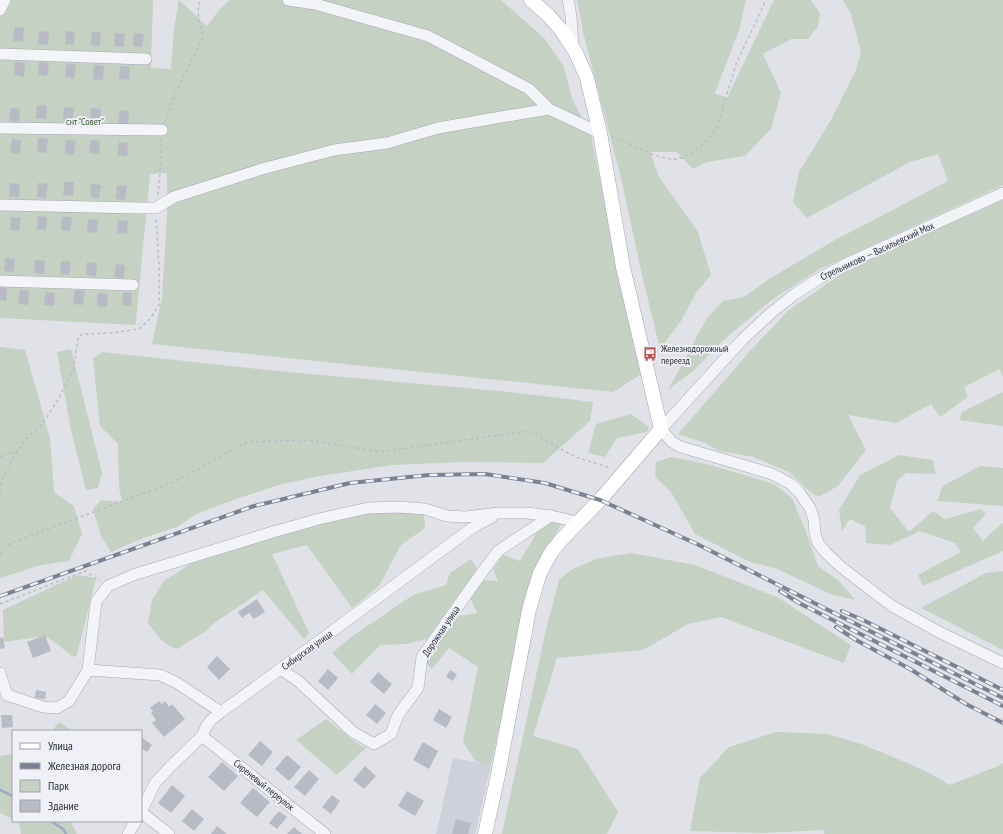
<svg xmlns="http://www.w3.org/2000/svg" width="1003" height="834" font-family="'PT Sans Narrow',sans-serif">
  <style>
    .built { fill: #cfd1da }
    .green { fill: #c4d1c3 }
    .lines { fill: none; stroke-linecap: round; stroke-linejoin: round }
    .stream { stroke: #9faac5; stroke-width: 2.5 }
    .building { fill: #b8bbc4 }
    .minor-casing { stroke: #a7a8b2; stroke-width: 12 }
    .major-casing { stroke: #a1a5b3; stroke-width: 15 }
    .path { stroke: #bbbdc3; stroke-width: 1.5; stroke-dasharray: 3 3; stroke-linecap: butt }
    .minor { stroke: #f3f4f7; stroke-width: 11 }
    .major { stroke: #fff; stroke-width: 14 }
    .rail-casing { stroke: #7c8090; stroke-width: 4 }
    .rail { stroke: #f0f1f6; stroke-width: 2.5; stroke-dasharray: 8; stroke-linecap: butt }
    .labels { text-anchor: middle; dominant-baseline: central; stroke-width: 3.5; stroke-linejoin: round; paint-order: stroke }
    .park-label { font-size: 10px; fill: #395839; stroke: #f0f1f6 }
    .street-label { font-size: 10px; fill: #2b2e3e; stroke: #f0f1f6 }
    .poi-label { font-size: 10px; fill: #2b2e3e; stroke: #f0f1f6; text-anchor: start }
  </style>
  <rect width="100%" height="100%" fill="#e1e2e8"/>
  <polygon class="built" points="453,758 491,765 475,834 436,834"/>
  <g class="green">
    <polygon points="0,0 153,0 151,68 171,69 174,29 179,0 207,26 219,10 230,0 501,0 545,39 564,67 572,99 591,135 610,228 643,373 613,392 152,344 162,298 167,214 167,173 150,174 136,321 135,325 0,318"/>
    <polygon points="577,0 746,0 739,30 715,93 727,98 774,0 811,0 820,14 818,26 808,39 791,39 763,54 781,93 771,129 745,156 707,162 693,169 677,152 650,152 659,177 698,232 711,275 696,293 681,321 660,349 642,275 622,182 584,36"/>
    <polygon points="843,0 1003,0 1003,185 820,269 770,301 728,336 694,370 668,390 707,318 723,301 744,297 769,279 835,240 948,181 938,154 910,162 807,218 793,202 799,172 831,120 856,70 861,52 851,14"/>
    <polygon points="1003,200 1003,377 999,369 964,387 968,397 940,417 931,404 896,423 848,415 866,450 838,486 818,497 809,491 789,472 753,457 719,451 705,443 678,434 751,350 789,310 844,272 913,240"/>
    <polygon points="0,347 25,350 50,438 54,492 74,506 82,534 69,561 41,565 0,578"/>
    <polygon points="71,349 102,473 98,488 86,490 71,430 57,352"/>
    <polygon points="102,352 277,371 510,392 593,402 590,421 543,463 463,462 393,465 320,476 282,484 236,499 196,514 177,527 143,538 111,552 101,536 93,509 101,500 122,502 119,487 118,444 100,426 93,358"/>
    <polygon points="1003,392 1003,426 960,420 962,412"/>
    <polygon points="631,414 649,427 647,432 617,438 605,457 588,453 596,424"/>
    <polygon points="899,455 933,460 936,474 906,473 897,481 890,508 909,532 933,511 945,519 981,509 986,514 973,528 983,541 1002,523 1003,523 1003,551 923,586 918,575 961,552 955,543 920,531 890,545 866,543 865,526 850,519 842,531 839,510 860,475"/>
    <polygon points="671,457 707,464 774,484 792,498 805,529 818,566 838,580 855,600 830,594 775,568 750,562 695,534 671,492 655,477 656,462"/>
    <polygon points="980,466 1003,468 1003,506 937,501 943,486"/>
    <path d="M388 510 424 514 425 528 401 545 379 586 352 608 307 545 272 554 309 633 304 639 263 590 213 624 206 631 177 649C164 646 155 633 148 623L152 600 163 582 190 564 240 546 333 519Z"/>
    <polygon points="543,522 563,522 534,569 491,765 476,762 463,742 478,667 449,648 432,669 424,662 459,616 477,613 468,593 484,580 498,581 493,569 503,555 520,561"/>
    <polygon points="631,553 695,565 777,597 851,645 844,663 721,617 688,624 643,650 557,658 533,736 578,749 618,812 607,834 502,834 545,634 559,580 571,570 596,559"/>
    <polygon points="471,559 477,569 427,639 406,644 380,645 352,674 332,653 354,635 413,595 446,585 450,573"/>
    <polygon points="1003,571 1003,650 921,608 986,573"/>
    <polygon points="77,575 96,578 77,655 73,657 57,644 45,636 4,642 3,610"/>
    <polygon points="326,719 359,745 366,748 337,775 296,740"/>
    <polygon points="59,722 70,729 70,731 52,731"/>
    <polygon points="776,732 828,734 864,745 924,770 950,785 998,766 1003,763 1003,834 824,834 825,830 763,833 690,831 700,778 729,747"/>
    <polygon points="13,754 13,819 0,813 0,756"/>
    <polygon points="17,821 70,821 77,834 21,834 19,822"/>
  </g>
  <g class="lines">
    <g class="stream">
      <polyline points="0,790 13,796"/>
      <polyline points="51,821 63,829 66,834"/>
    </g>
  </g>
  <g class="building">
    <polygon points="15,27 24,28 23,42 13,41"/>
    <polygon points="39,31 49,32 48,45 38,44"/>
    <polygon points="66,31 75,32 74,45 65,44"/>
    <polygon points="92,32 101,32 100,46 90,45"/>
    <polygon points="115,33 125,34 124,47 114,46"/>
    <polygon points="134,33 144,34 142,47 133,46"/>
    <polygon points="15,62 25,63 24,77 14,75"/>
    <polygon points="39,62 49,63 47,76 38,75"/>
    <polygon points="66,64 76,65 74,78 65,77"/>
    <polygon points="94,65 104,66 103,80 93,79"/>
    <polygon points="120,66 130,67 129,80 119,79"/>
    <polygon points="37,105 47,106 46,119 36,118"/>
    <polygon points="64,107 74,108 72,121 63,120"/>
    <polygon points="11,108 20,109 19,122 9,121"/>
    <polygon points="91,108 101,109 100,123 90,122"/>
    <polygon points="120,110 129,111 128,125 118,124"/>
    <polygon points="38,138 48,139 46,153 37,152"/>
    <polygon points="12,139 21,140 20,154 10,153"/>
    <polygon points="66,140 76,141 74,155 65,154"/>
    <polygon points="91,140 100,141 99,154 89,153"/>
    <polygon points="119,142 128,143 127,156 117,155"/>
    <polygon points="65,182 74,182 73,196 63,195"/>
    <polygon points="10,183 20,184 19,197 9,197"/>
    <polygon points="38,183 48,184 46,198 37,197"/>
    <polygon points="91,184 101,185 99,198 90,197"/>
    <polygon points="117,185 127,186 125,200 116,199"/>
    <polygon points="38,216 47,217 46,230 37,229"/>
    <polygon points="11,217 21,218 19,231 10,230"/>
    <polygon points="62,217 72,217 70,231 61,230"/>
    <polygon points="88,219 98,220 97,233 87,232"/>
    <polygon points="118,220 128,221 127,234 117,233"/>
    <polygon points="5,258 15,259 14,272 4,271"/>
    <polygon points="35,260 45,261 44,274 34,273"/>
    <polygon points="61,261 71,262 69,275 60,274"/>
    <polygon points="87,262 97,263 96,276 86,275"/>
    <polygon points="116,264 125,265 124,278 114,277"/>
    <polygon points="0,287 7,288 6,301 0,300"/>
    <polygon points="20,290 29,291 28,305 18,304"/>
    <polygon points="75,290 85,291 83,305 73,304"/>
    <polygon points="46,292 55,293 54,306 44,305"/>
    <polygon points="123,292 132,293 131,306 122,305"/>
    <polygon points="98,293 108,294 107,307 97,306"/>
    <polygon points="257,599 265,612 254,619 249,613 242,618 238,612"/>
    <polygon points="45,635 51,651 33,658 27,642"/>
    <polygon points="3,637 5,648 0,649 0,638"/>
    <polygon points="217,656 230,669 219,680 207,667"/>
    <polygon points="328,669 338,678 328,690 318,681"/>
    <polygon points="450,670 457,674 453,681 446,677"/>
    <polygon points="378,672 392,684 384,694 370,682"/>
    <polygon points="36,690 46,692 45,699 35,698"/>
    <polygon points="159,701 162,704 165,701 169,707 172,704 185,719 164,737 152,723 156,720 151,713 153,711 150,708"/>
    <polygon points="375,704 386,713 377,724 366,715"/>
    <polygon points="439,709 452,717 446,728 433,720"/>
    <polygon points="1,715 12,715 13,727 2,728"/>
    <polygon points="141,737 152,745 147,752 141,748"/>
    <polygon points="260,741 273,752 262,766 248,755"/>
    <polygon points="423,742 438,751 429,769 413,760"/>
    <polygon points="287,755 301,767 289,781 275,769"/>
    <polygon points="222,762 238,776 224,791 208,777"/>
    <polygon points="365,766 376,776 364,789 353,780"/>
    <polygon points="309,770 319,779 305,796 294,787"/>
    <polygon points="172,785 185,796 171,813 158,803"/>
    <polygon points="253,788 270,802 257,817 240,803"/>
    <polygon points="407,791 424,801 415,816 398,806"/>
    <polygon points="332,795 340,801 331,814 322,807"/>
    <polygon points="192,809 204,819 194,831 182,821"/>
    <polygon points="279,811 287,817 277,829 269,823"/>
    <polygon points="456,819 471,823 468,834 452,834"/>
    <polygon points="217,826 227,834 211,834"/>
    <polygon points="294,827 302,834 287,834"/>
  </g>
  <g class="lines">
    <defs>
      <g id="minor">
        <polyline points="288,0 315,4 428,36 529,89 549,109 600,133"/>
        <polyline points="568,0 571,16 573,47"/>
        <polyline points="0,10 5,0"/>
        <polyline points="0,54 146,59"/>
        <polyline points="0,128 162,130"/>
        <polyline points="1003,193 846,264 820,278 795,294 772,312 743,339 661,429 672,442 681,447 732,462 772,474 791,484 799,492 810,508 814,520 815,534 818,543 826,553 841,567 892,606 939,632 1003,663"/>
        <polyline points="0,205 139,208 156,208 174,197 262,169 334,150 387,143 438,128 501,117 549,109"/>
        <polyline points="0,281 133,285"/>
        <polyline points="280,669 297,680 353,732 374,744 391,734 398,715 418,688 422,657 483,571 498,551 551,516"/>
        <polyline points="88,670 160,675 177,683 221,712"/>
        <polyline points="0,673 7,695 43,707 57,708 69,701 77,688 88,670 96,602 108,586 133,575 273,532 319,519 368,508 398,507 425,509 447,516 466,517 498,513 527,513 551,516 578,522"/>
        <polyline points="202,736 325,834"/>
        <polyline points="141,812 155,783 171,766 202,736 206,727 211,720 221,712 315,644 472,528 492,517"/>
        <polyline points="141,812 169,834"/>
        <polyline points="128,834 136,821"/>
      </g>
      <polyline id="major" points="485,834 498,775 529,610 535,589 540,573 548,558 552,551 563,538 600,500 661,429 623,267 600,133 587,78 576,53 562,31 549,16 531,0"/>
    </defs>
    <use href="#minor" class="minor-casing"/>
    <use href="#major" class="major-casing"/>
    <g class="path">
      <path d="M165 122 176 92 203 37C200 25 196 13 200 0"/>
      <path d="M612 137C626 143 640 149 655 155 662 157 669 160 677 159 688 158 710 139 716 130L736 64 766 0"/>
      <polyline points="158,195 160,173 161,139"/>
      <polyline points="0,457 18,451"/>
      <polyline points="0,498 1,481 21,445 31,434 40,427 56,403 73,371 78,338 82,334 112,333 139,329 150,319 159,305 159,266 156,217"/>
      <polyline points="0,554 11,543 176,481 246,442 309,440 379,452 529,431 575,457 611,468"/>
      <polyline points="0,604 85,571 100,581"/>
    </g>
    <use href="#minor" class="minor"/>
    <use href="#major" class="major"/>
    <defs>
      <g id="rail">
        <polyline points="780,591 799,603 1003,706"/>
        <polyline points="0,596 254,506 350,483 429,475 485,474 545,483 600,500 699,545 1003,698"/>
        <polyline points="842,611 863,620 1003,690"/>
        <polyline points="836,627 856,640 910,669 966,704 1003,723"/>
      </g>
    </defs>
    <use href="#rail" class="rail-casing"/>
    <use href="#rail" class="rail"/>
  </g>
  <defs>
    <symbol id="bus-bare" viewBox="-9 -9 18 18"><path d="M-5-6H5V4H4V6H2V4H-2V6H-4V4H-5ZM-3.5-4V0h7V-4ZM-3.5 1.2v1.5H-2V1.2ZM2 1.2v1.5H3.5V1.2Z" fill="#c15551" stroke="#f0f1f6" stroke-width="2.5" paint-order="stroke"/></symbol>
  </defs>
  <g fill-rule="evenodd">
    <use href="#bus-bare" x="640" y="344" width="20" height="20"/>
  </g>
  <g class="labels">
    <g class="park-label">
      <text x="85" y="121">снт "Совет"</text>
    </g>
    <g class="street-label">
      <text transform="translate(877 251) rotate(-25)">Стрельниково — Васильевский Мох</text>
      <text transform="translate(441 631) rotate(-56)">Дорожная улица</text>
      <text transform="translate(307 650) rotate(-36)">Сибирская улица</text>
      <text transform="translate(264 785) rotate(39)">Сиреневый переулок</text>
    </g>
    <g class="poi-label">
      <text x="661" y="348">Железнодорожный<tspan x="661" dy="12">переезд</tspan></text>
    </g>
  </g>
  <rect x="12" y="730" width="130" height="92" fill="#f0f1f6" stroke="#a1a3ac"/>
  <rect x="20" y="743" width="20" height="6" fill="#ffffff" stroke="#a1a3ac"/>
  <text x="48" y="750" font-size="12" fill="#2b2e3e">Улица</text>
  <rect x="20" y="763" width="20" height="6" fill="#7c8090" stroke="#a1a3ac"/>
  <text x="48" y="770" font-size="12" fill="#2b2e3e">Железная дорога</text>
  <rect x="20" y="780" width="20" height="12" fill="#c4d1c3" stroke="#a1a3ac"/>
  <text x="48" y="790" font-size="12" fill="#2b2e3e">Парк</text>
  <rect x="20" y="800" width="20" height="12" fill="#b8bbc4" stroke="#a1a3ac"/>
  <text x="48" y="810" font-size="12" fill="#2b2e3e">Здание</text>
</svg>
